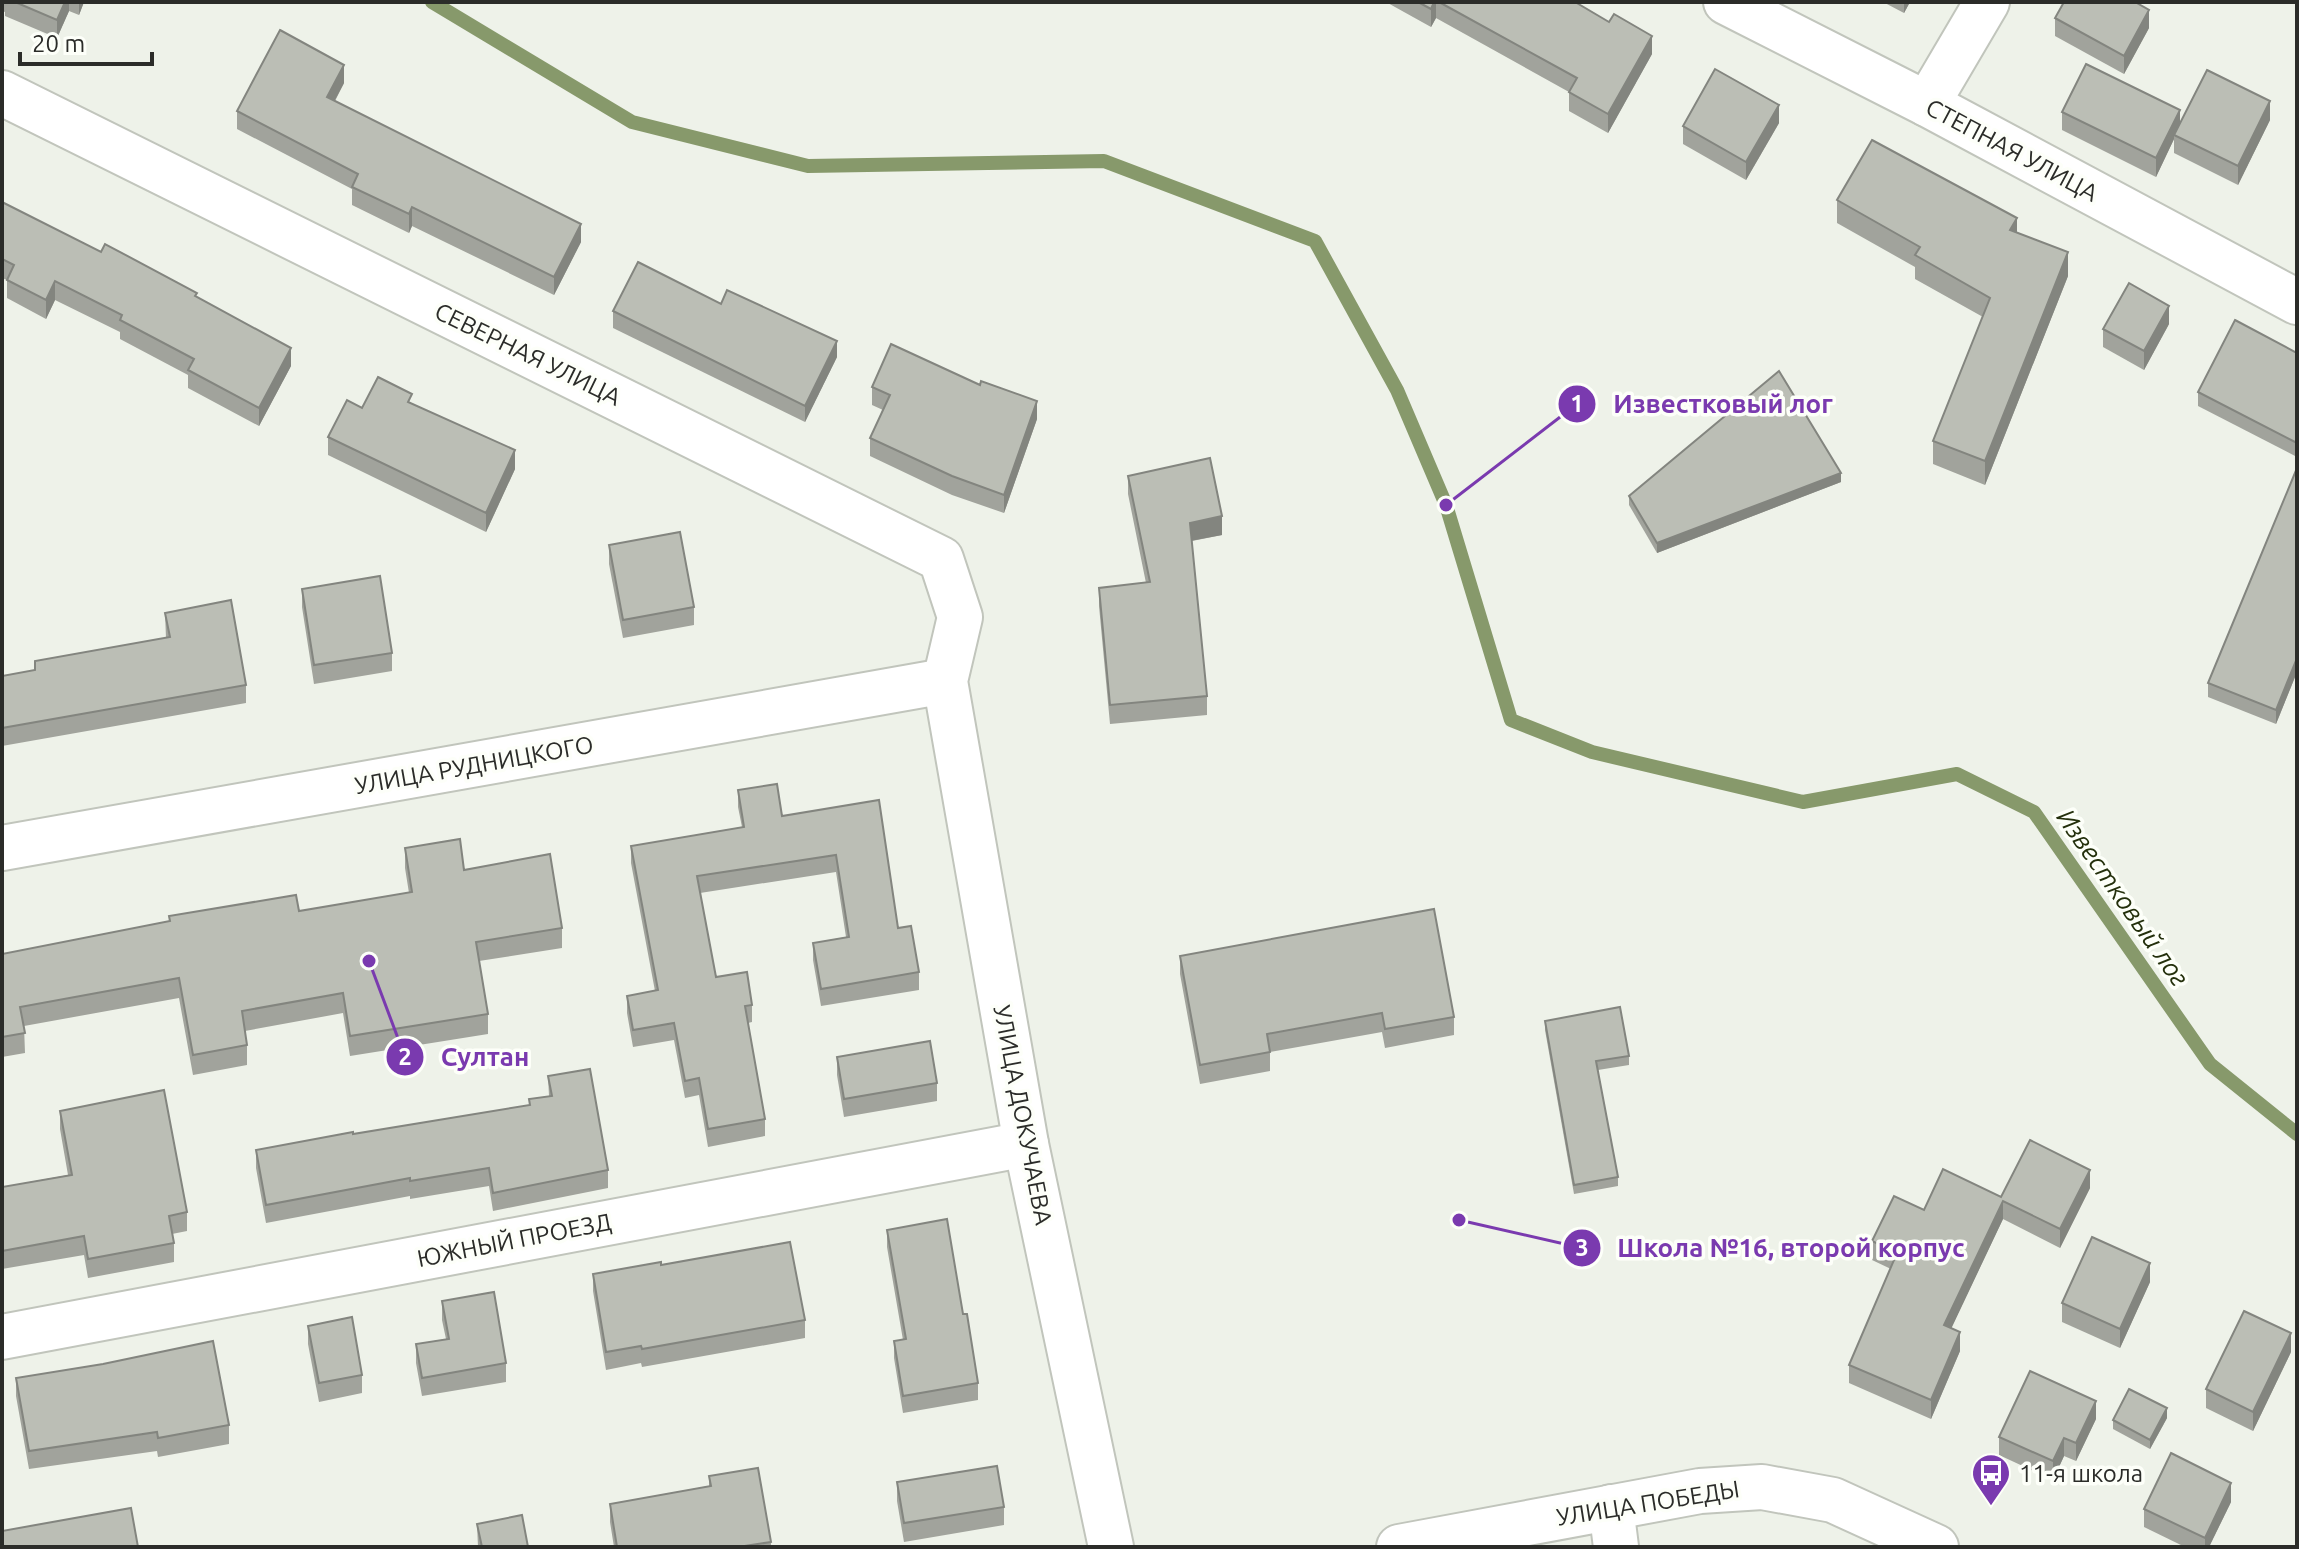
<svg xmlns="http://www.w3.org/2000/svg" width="2299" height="1549" font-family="Ubuntu,sans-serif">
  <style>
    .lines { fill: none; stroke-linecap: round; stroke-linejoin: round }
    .stream { stroke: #87996b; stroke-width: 14 }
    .minor-casing { stroke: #c1c5bc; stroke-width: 48 }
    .minor { stroke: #fff; stroke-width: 44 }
    .wall { fill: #a1a39c }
    .shaded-wall { fill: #83857f }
    .building { fill: #bbbeb5; stroke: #83857f; stroke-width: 2 }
    .labels { text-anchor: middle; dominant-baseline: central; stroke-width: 7; stroke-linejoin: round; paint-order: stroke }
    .street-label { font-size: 24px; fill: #2b2c29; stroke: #fdfff9 }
    .poi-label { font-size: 24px; fill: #2b2c29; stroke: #fdfff9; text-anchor: start }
    .water-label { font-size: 26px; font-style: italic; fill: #24300c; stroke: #fdfff9 }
    .leader { fill: none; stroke: #7a3aaf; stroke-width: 3 }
    .callout-dot { fill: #7a3aaf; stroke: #fdfff9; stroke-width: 3 }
    .mark-label { font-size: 24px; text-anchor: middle; font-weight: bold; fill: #fff }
    .callout-label { font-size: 26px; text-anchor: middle; font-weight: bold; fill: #7a3aaf; stroke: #fdfff9; stroke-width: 7; stroke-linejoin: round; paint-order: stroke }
  </style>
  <rect width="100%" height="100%" fill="#eef2e9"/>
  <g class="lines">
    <polyline class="stream" points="432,2 632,122 808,166 1104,161 1315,241 1397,390 1446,505 1511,720 1592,752 1803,802 1957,774 2034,812 2210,1064 2297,1134"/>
    <defs>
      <g id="minor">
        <polyline points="1726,2 1927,104 2297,302"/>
        <polyline points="2,93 941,559 960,617 945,681 1026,1144 1111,1547"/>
        <polyline points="1927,104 1987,2"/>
        <polyline points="2,848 945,681"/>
        <polyline points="2,1337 1026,1144"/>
        <polyline points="1611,1507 1616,1547"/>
        <polyline points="1399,1547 1700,1491 1762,1487 1833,1500 1936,1547"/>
      </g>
    </defs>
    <use href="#minor" class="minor-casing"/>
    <use href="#minor" class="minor"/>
  </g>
  <g class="wall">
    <polygon points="2,2 84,2 79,15 69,11 57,38 5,16 5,12 2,11"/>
    <polygon points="1386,2 1575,2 1652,54 1608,133 1569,111 1569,92 1436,18 1431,27"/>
    <polygon points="1883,2 1910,2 1904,13"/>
    <polygon points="2055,18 2149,28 2124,74 2055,36"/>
    <polygon points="344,83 335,101 581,242 554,295 412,226 409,233 352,205 352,189 237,129 237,111"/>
    <polygon points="2062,112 2180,124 2270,120 2238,185 2174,153 2174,139 2156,177 2062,130"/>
    <polygon points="1779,123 1746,180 1683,144 1683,126"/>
    <polygon points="1837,200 2017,232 2068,276 1985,485 1933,464 1933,441 1983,317 1915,279 1915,267 1837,223"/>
    <polygon points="2,202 101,252 197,298 291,366 259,426 188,388 188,375 120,339 120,332 55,300 46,319 7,298 7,280 2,278"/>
    <polygon points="613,311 837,357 805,422 613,328"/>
    <polygon points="2169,324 2144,370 2103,347 2103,329"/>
    <polygon points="2297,353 2297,457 2198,406 2198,392"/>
    <polygon points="872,387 1037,419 1004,513 952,495 870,456 870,438 883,410 872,405"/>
    <polygon points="412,403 515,469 486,532 328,455 328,437 362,408"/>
    <polygon points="2297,468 2297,672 2276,724 2208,697 2208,683"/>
    <polygon points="1128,476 1222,535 1192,541 1207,696 1207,715 1110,724 1099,606 1099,588 1146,583 1128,494"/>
    <polygon points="1841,482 1657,553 1629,505 1629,496"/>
    <polygon points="609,545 694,607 694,625 623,638 609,564"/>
    <polygon points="302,589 392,653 392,671 314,684 302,607"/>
    <polygon points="165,613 246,685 246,703 2,746 2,676 35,670 166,638"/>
    <polygon points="738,790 782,816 879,800 898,928 919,972 919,990 821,1006 813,960 813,943 846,937 836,872 700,893 716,977 752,1005 752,1022 748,1023 765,1119 765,1136 708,1147 699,1095 685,1098 674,1040 633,1047 627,1013 627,996 655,991 631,863 631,846 742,827 738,807"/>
    <polygon points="405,848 464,870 562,928 562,948 479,961 488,1014 488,1034 350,1056 343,1013 245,1031 247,1045 247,1065 193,1075 179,998 24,1026 25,1053 2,1057 2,954 169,921 169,916 299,911 409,893 405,868"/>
    <polygon points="1180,956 1454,1017 1454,1035 1385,1048 1382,1032 1270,1052 1270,1071 1200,1084 1180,974"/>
    <polygon points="1545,1021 1629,1056 1629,1065 1598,1070 1618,1177 1618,1186 1574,1194 1545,1030"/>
    <polygon points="837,1057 937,1083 937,1101 844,1117 837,1075"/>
    <polygon points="548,1076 608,1170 608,1188 493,1211 489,1186 410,1199 410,1196 266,1223 256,1168 256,1150 529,1105 529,1099 549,1096"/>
    <polygon points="60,1111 187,1212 187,1231 172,1234 174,1243 174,1262 88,1278 84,1255 2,1269 2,1187 68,1175 60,1129"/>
    <polygon points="2090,1188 2060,1248 2003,1219 1951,1328 1960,1351 1931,1419 1849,1383 1849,1365 1891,1269 1872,1260 1872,1241 1924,1210"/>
    <polygon points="887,1230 963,1314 978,1383 978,1400 903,1413 894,1358 894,1341 903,1340 887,1247"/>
    <polygon points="661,1265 805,1320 805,1338 642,1367 641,1363 606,1370 593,1291 593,1274"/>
    <polygon points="2150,1282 2120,1348 2062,1322 2062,1303"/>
    <polygon points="442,1301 506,1363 506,1382 422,1396 416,1363 416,1344 446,1339 442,1320"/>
    <polygon points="308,1326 362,1375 362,1393 319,1402 308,1344"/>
    <polygon points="2291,1352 2253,1431 2206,1408 2206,1389"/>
    <polygon points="16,1378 229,1425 229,1444 158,1457 157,1451 29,1469 16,1396"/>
    <polygon points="2167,1418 2150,1449 2113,1429 2113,1420"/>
    <polygon points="2096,1419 2076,1461 2064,1456 2053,1480 1999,1455 1999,1437"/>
    <polygon points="709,1476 771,1542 771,1547 614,1547 610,1522 610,1504 709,1486"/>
    <polygon points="897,1482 1004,1507 1004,1525 904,1542 897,1501"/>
    <polygon points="2231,1502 2209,1547 2185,1547 2144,1527 2144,1509"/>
    <polygon points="477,1524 528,1547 478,1547"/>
  </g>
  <g class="shaded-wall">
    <polygon points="65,2 69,2 69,11 57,38 57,20"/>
    <polygon points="79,2 84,2 79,15"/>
    <polygon points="1434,2 1436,2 1436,18 1431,27 1431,9"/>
    <polygon points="1904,2 1910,2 1904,13"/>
    <polygon points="2149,10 2149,28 2124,74 2124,56"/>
    <polygon points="1652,36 1652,54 1608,133 1608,114"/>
    <polygon points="344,65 344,83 327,115 327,97"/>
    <polygon points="2270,101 2270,120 2238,185 2238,166"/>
    <polygon points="1779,105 1779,123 1746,180 1746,162"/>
    <polygon points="2180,110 2180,129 2174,135 2174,139 2156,177 2156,158"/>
    <polygon points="412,207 412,226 409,233 409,214"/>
    <polygon points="2017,218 2017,242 2010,230"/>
    <polygon points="581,224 581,242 554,295 554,277"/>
    <polygon points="2068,252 2068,276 1985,485 1985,461"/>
    <polygon points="55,281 55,300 46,319 46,300"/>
    <polygon points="2169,306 2169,324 2144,370 2144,351"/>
    <polygon points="837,341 837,357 805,422 805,406"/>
    <polygon points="291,348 291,366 259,426 259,408"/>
    <polygon points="1037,401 1037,419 1004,513 1004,495"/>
    <polygon points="515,450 515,469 486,532 486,513"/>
    <polygon points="1841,473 1841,482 1657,553 1657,543"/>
    <polygon points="1222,516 1222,535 1190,541 1190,523"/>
    <polygon points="2297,658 2297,672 2276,724 2276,710"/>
    <polygon points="2090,1170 2090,1188 2060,1248 2060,1229"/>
    <polygon points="2003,1201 2003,1219 1944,1344 1944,1325"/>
    <polygon points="2150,1263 2150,1282 2120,1348 2120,1329"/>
    <polygon points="1960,1332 1960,1351 1931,1419 1931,1400"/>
    <polygon points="2291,1333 2291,1352 2253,1431 2253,1412"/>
    <polygon points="2096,1401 2096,1419 2076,1461 2076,1443"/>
    <polygon points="2167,1408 2167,1418 2150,1449 2150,1440"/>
    <polygon points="2064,1438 2064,1456 2053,1480 2053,1461"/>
    <polygon points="2231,1483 2231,1502 2209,1547 2205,1547 2205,1538"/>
  </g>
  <g class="building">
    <polygon points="15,2 65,2 57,20"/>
    <polygon points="1418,2 1434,2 1431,9"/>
    <polygon points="1439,2 1575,2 1609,22 1614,14 1652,36 1608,114 1569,92 1577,78"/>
    <polygon points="2064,2 2135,2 2149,10 2124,56 2055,18"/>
    <polygon points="280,30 344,65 327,97 581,224 554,277 412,207 409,214 352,187 358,174 237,111"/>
    <polygon points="2086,64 2180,110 2156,158 2062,112"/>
    <polygon points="1715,69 1779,105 1746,162 1683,126"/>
    <polygon points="2207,70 2270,101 2238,166 2174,135"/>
    <polygon points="1872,140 2017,218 2010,230 2068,252 1985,461 1933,441 1990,298 1915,255 1920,247 1837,200"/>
    <polygon points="2,202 101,252 105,244 197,293 195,296 291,348 259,408 188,370 194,359 120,320 122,315 55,281 46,300 7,280 14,265 2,259"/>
    <polygon points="638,262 721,304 727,290 837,341 805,406 613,311"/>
    <polygon points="2129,283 2169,306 2144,351 2103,329"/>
    <polygon points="2235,320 2297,353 2297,443 2198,392"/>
    <polygon points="891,344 980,385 981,381 1037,401 1004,495 952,476 870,438 890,395 872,387"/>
    <polygon points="1779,371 1841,473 1657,543 1629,496"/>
    <polygon points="378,377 412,394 408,402 515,450 486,513 328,437 347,400 362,408"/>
    <polygon points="1210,458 1222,516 1190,523 1207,696 1110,705 1099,588 1150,582 1128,476"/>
    <polygon points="2297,468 2297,658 2276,710 2208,683"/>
    <polygon points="680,532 694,607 623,620 609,545"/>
    <polygon points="380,576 392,653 314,665 302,589"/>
    <polygon points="231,600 246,685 2,728 2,676 35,670 35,661 170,637 165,613"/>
    <polygon points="777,784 782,816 879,800 898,928 911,926 919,972 821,989 813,943 849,937 836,855 697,876 716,977 747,972 752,1005 745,1006 765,1119 708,1129 699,1078 685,1081 674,1023 633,1030 627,996 658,990 631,846 744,827 738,790"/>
    <polygon points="460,839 464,870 550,854 562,928 476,942 488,1014 350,1036 343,993 242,1011 247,1045 193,1055 179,978 20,1007 25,1033 2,1037 2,954 170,921 169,916 296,895 299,911 412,892 405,848"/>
    <polygon points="1434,909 1454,1017 1385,1029 1382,1013 1267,1034 1270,1052 1200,1065 1180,956"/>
    <polygon points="1620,1007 1629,1056 1596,1061 1618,1177 1574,1185 1545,1021"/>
    <polygon points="930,1041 937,1083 844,1099 837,1057"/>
    <polygon points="590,1069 608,1170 493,1193 489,1168 410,1181 410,1178 266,1205 256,1150 353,1132 353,1134 530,1105 529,1099 552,1096 548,1076"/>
    <polygon points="164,1090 187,1212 169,1216 174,1243 88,1259 84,1236 2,1251 2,1187 72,1175 60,1111"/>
    <polygon points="2030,1140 2090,1170 2060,1229 2003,1201 1944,1325 1960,1332 1931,1400 1849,1365 1897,1253 1872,1241 1894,1196 1924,1210 1943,1169 2001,1197"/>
    <polygon points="947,1219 963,1314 967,1314 978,1383 903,1396 894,1341 906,1339 887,1230"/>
    <polygon points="2092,1237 2150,1263 2120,1329 2062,1303"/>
    <polygon points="790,1242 805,1320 642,1349 641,1346 606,1352 593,1274 661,1262 661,1265"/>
    <polygon points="494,1292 506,1363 422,1378 416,1344 449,1339 442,1301"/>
    <polygon points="2244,1311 2291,1333 2253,1412 2206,1389"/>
    <polygon points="352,1317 362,1375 319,1383 308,1326"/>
    <polygon points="213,1341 229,1425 158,1438 157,1432 29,1451 16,1378 103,1364"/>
    <polygon points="2030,1371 2096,1401 2076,1443 2064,1438 2053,1461 1999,1437"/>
    <polygon points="2129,1389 2167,1408 2150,1440 2113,1420"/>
    <polygon points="2171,1453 2231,1483 2205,1538 2144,1509"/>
    <polygon points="997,1466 1004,1507 904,1523 897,1482"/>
    <polygon points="758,1468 771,1542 738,1547 617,1547 610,1504 711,1486 709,1476"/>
    <polygon points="131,1508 138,1547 2,1547 2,1531"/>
    <polygon points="522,1515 528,1547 482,1547 477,1524"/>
  </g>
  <defs>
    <symbol id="bus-pin" viewBox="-11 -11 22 30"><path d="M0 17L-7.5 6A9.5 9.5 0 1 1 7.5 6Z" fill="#7a3aaf" stroke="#fdfff9"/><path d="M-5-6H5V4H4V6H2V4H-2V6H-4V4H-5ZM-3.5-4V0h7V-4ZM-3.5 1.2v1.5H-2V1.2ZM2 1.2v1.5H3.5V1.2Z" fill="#fff"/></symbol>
  </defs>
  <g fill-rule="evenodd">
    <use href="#bus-pin" x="1969" y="1451" width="44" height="60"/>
  </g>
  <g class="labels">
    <g class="street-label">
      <text transform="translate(2012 150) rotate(28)">СТЕПНАЯ УЛИЦА</text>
      <text transform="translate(528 354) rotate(26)">СЕВЕРНАЯ УЛИЦА</text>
      <text transform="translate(474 765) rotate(-10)">УЛИЦА РУДНИЦКОГО</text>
      <text transform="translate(1023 1115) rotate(79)">УЛИЦА ДОКУЧАЕВА</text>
      <text transform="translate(514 1240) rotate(-11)">ЮЖНЫЙ ПРОЕЗД</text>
      <text transform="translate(1648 1503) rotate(-9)">УЛИЦА ПОБЕДЫ</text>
    </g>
    <g class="poi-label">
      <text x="2019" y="1473">11-я школа</text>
    </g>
    <g class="water-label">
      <text transform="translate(2123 897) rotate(55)">Известковый лог</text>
    </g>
  </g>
  <path class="leader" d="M1446 505L1577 404M369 961L405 1057M1459 1220L1582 1248"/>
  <g class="callout-dot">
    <circle cx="1446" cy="505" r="8"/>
    <circle cx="369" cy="961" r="8"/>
    <circle cx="1459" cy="1220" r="8"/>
    <circle cx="1577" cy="404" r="20"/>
    <circle cx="405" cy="1057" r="20"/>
    <circle cx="1582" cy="1248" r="20"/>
  </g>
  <g class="mark-label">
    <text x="1577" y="412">1</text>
    <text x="405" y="1065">2</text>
    <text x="1582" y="1256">3</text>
  </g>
  <g class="callout-label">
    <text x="1723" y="413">Известковый лог</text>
    <text x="485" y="1066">Султан</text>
    <text x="1791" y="1257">Школа №16, второй корпус</text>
  </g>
  <rect width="2299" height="1549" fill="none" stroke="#2b2c29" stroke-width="8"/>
  <path d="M20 52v12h132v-12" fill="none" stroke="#2b2c29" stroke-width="4"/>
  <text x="32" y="52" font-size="24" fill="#2b2c29" stroke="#fdfff9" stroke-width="6" paint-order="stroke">20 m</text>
</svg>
